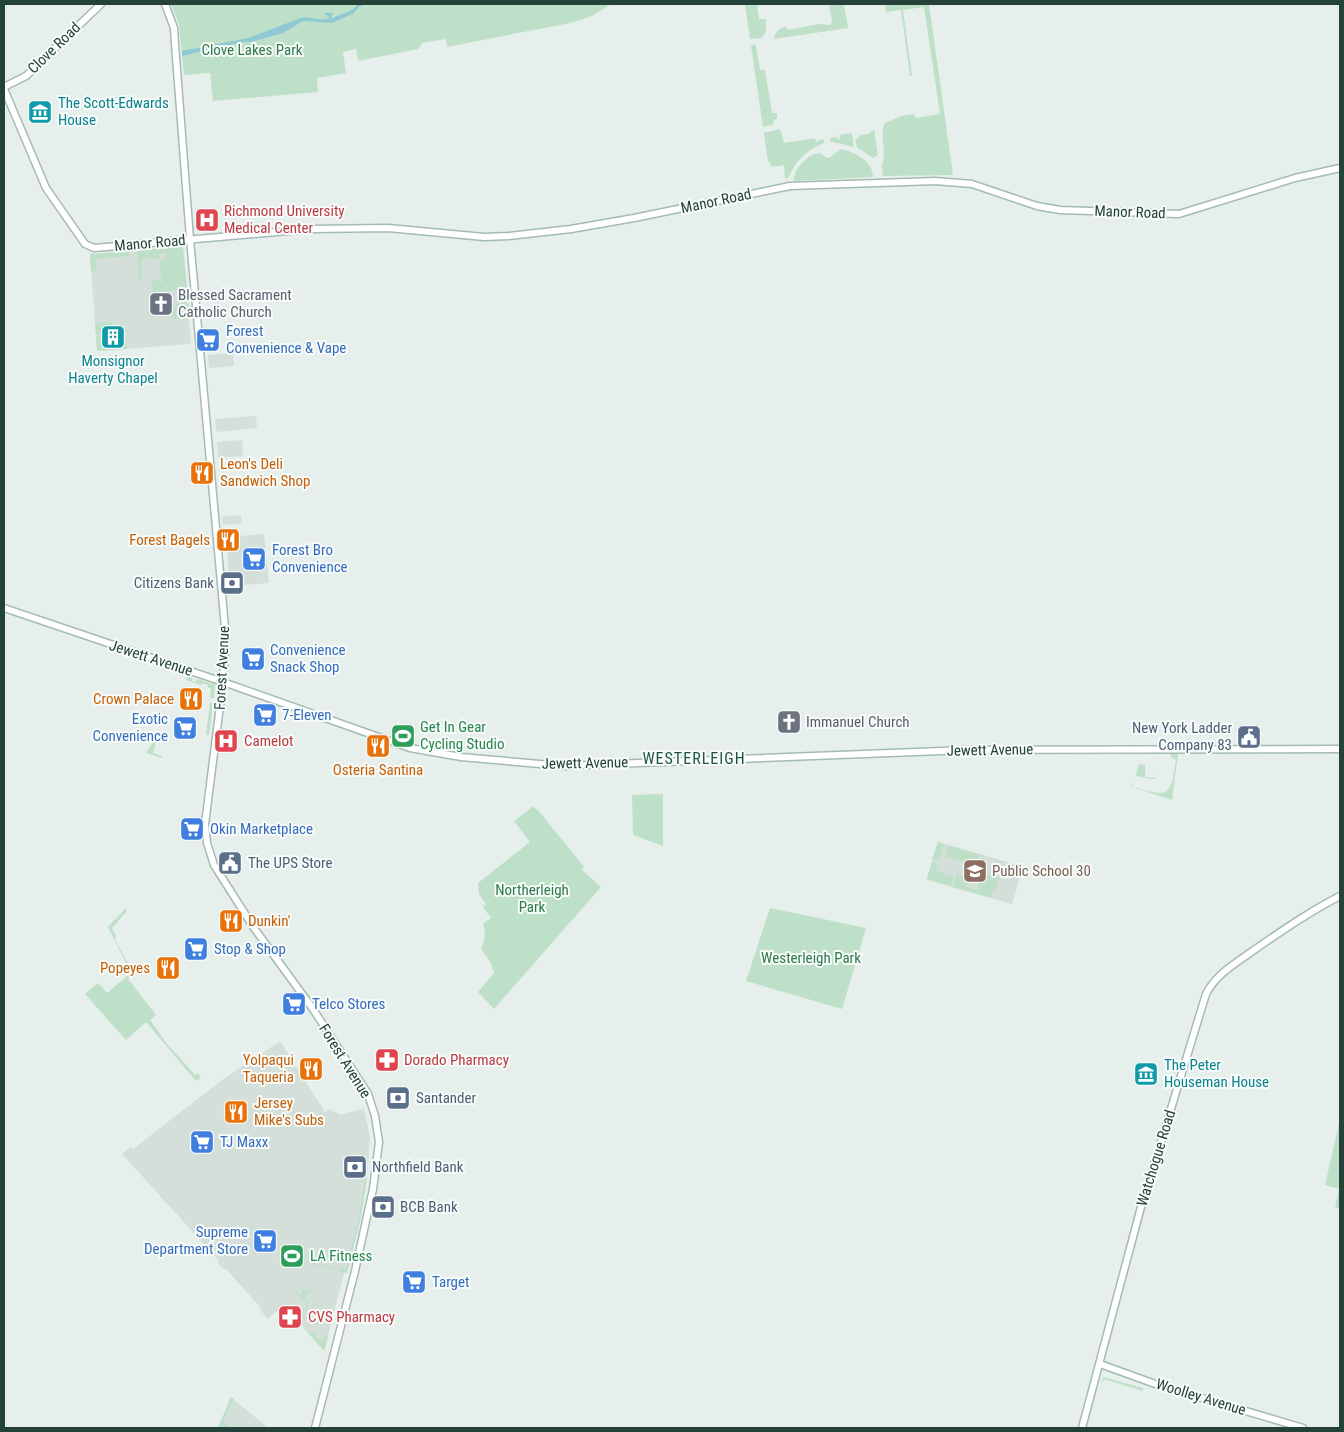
<svg xmlns="http://www.w3.org/2000/svg" width="1344" height="1432" font-family="'Roboto Condensed',sans-serif">
  <style>
    .built { fill: #d4dfda }
    .green { fill: #bfe0c8 }
    .water { fill: #8ec9d4 }
    .lines { fill: none; stroke-linecap: round; stroke-linejoin: round }
    .secondary-casing { stroke: #a4bbb3; stroke-width: 9 }
    .secondary { stroke: #fff; stroke-width: 6 }
    .labels { text-anchor: middle; dominant-baseline: central; stroke-width: 4; stroke-linejoin: round; paint-order: stroke }
    .street-label { font-size: 15px; fill: #24423a; stroke: #f7fbf9 }
    .park-label { font-size: 15px; fill: #2d7a4b; stroke: #f7fbf9 }
    .culture-label { font-size: 15px; fill: #0d838f; stroke: #f7fbf9; text-anchor: start }
    .health-label { font-size: 15px; fill: #be3a42; stroke: #f7fbf9; text-anchor: start }
    .worship-label { font-size: 15px; fill: #5b616d; stroke: #f7fbf9; text-anchor: start }
    .shop-label { font-size: 15px; fill: #366cbe; stroke: #f7fbf9; text-anchor: start }
    .food-label { font-size: 15px; fill: #c56008; stroke: #f7fbf9; text-anchor: end }
    .service-label { font-size: 15px; fill: #4e5e75; stroke: #f7fbf9; text-anchor: start }
    .leisure-label { font-size: 15px; fill: #27864d; stroke: #f7fbf9; text-anchor: start }
    .education-label { font-size: 15px; fill: #785e54; stroke: #f7fbf9; text-anchor: start }
    .neighbourhood-label { font-size: 16px; letter-spacing: 1px; fill: #1f5548; stroke: #f7fbf9 }
  </style>
  <rect width="100%" height="100%" fill="#e6efeb"/>
  <g class="built">
    <polygon points="183,247 191,344 97,351 90,254"/>
    <polygon points="233,353 234,366 209,368 208,355"/>
    <polygon points="256,416 257,428 216,432 215,419"/>
    <polygon points="242,440 243,456 218,458 217,442"/>
    <polygon points="241,515 242,523 223,525 222,517"/>
    <polygon points="264,534 269,583 230,586 226,537"/>
    <polygon points="938,842 1023,867 1012,904 928,880 927,878"/>
    <polygon points="280,1041 325,1112 329,1109 341,1115 364,1108 370,1137 367,1178 361,1217 347,1273 344,1273 324,1351 285,1304 268,1319 261,1311 261,1308 226,1269 223,1269 218,1264 219,1261 122,1154 131,1147 133,1149 222,1080"/>
    <polygon points="231,1397 268,1428 218,1428"/>
  </g>
  <g class="green">
    <polygon points="171,4 612,4 590,17 570,23 447,47 446,39 422,43 418,49 358,61 356,49 343,52 346,73 317,78 318,92 213,101 210,73 184,75 179,25"/>
    <polygon points="745,4 757,4 759,19 766,19 766,31 762,38 750,39"/>
    <path d="M829 4H844L848 28 774 39C775 33 779 27 786 27L788 30 819 24 830 25 832 22Z"/>
    <path d="M885 4H929L953 175 882 176 883 169 881 168C889 151 878 135 885 123L901 116 914 114 916 118 940 114 924 7 903 10 912 76H910L901 10 886 12Z"/>
    <polygon points="754,44 756,46 760,70 765,70 772,113 777,113 777,119 774,120 773,125 763,127 751,46"/>
    <path d="M780 129 784 143 816 138 815 140 817 142 819 140 824 139V143C806 150 796 161 788 178H785L784 165 771 167 770 161 768 162 764 133Z"/>
    <polygon points="874,129 878,155 873,158 865,153 870,146 865,152 857,148 855,139 859,138 860,135 869,134"/>
    <polygon points="852,133 854,147 830,141 830,138 836,137 839,140 840,137 839,135"/>
    <path d="M841 149C855 152 873 161 873 177L794 181C793 169 809 153 820 153L825 157 829 158Z"/>
    <polygon points="183,247 188,296 181,298 179,290 168,291 167,285 165,285 167,291 153,292 152,281 161,280 160,260 164,260 166,257 165,254 162,253 159,255 160,259 149,258 148,249"/>
    <polygon points="147,249 148,258 141,261 142,280 139,282 137,250"/>
    <polygon points="130,251 129,256 96,259 96,271 91,272 90,254"/>
    <polygon points="176,303 179,305 178,312 158,314 157,309 176,308"/>
    <polygon points="182,303 189,304 190,315 186,320 172,318 172,314 179,313 180,311 180,305"/>
    <polygon points="113,322 114,327 103,328 103,334 96,335 95,323"/>
    <polygon points="96,336 101,336 102,347 125,345 126,338 127,349 97,351"/>
    <polygon points="187,676 193,678 192,681 195,682 197,679 215,685 214,698 210,698 211,689 208,687 208,685 202,683 201,685 186,680"/>
    <polygon points="210,703 213,703 209,735 206,735"/>
    <polygon points="158,734 164,736 163,738 158,736 153,753 162,756 162,758 146,753"/>
    <path d="M1170 754H1178L1172 800 1132 787 1133 782V787C1170 797 1170 798 1176 760L1172 758Z"/>
    <polygon points="1139,764 1145,765 1145,777 1155,778 1156,772 1156,779 1150,779 1137,776 1135,778"/>
    <polygon points="663,794 663,846 633,835 632,795"/>
    <path d="M533 806 537 810H538L584 867 582 870 601 887 494 1009 478 992 494 973 491 963 481 949C485 943 486 931 483 924L491 918 483 907 486 904 479 894 478 883 530 842 514 821Z"/>
    <polygon points="938,842 944,844 938,861 932,859"/>
    <polygon points="948,845 1023,867 1021,876 1018,875 1020,867 980,855 976,871 973,870 975,865 945,856"/>
    <polygon points="932,861 937,864 936,871 954,877 951,886 927,879"/>
    <polygon points="982,872 984,875 985,873 992,876 999,877 995,891 993,890 991,898 953,887 957,874 969,878 967,887 977,890"/>
    <polygon points="126,908 126,912 112,928 116,937 115,940 134,974 128,979 156,1015 150,1020 167,1044 195,1075 198,1073 201,1077 196,1081 146,1022 126,1040 85,994 98,983 107,993 131,973 108,927"/>
    <polygon points="770,908 866,928 842,1009 746,981"/>
    <polygon points="1340,1119 1340,1209 1335,1207 1339,1189 1325,1185"/>
    <polygon points="365,1178 367,1178 361,1217 347,1273 313,1264 309,1251 311,1248 314,1250 311,1254 315,1259 314,1263 340,1270 342,1267 346,1268 350,1252 352,1252 350,1251 359,1217"/>
    <polygon points="302,1289 312,1292 307,1293 305,1301 309,1303 307,1311 305,1309 308,1306 296,1293 292,1295 296,1291 300,1295 303,1293"/>
    <polygon points="300,1324 311,1334 314,1332 317,1333 316,1338 322,1340 324,1336 328,1337 324,1351"/>
    <polygon points="1103,1377 1143,1388 1143,1391 1104,1379 1102,1384"/>
    <polygon points="231,1397 234,1399 223,1421 231,1428 218,1428"/>
  </g>
  <path class="water" d="M358 4H366L359 7 354 13 332 23 303 21 283 33 251 42H243L182 56V51L248 38 301 18C310 16 320 22 329 18V17L323 13H333L331 19C341 13 351 14 358 4Z"/>
  <g class="lines">
    <defs>
      <g id="secondary">
        <polyline points="165,4 174,28 175,44 190,239 226,639 223,682 205,824 207,843 214,865 254,928 313,1009 368,1094 375,1116 379,1142 373,1189 355,1271 315,1428"/>
        <polyline points="4,87 26,76 101,4"/>
        <polyline points="4,89 46,188 85,244 94,248 310,229 388,228 484,237 509,236 571,229 634,218 790,186 935,181 972,184 1037,206 1060,210 1179,214 1295,178 1340,168"/>
        <polyline points="4,608 223,682 410,748 461,757 563,766 967,750 1340,749"/>
        <polyline points="1100,1364 1158,1385 1303,1428"/>
        <path d="M1082 1428 1141 1207 1206 994C1216 974 1236 963 1254 950 1283 930 1309 912 1340 896"/>
      </g>
    </defs>
    <use href="#secondary" class="secondary-casing"/>
    <use href="#secondary" class="secondary"/>
  </g>
  <defs>
    <symbol id="museum-square" viewBox="-11 -11 22 22"><rect x="-9" y="-9" width="18" height="18" rx="4" fill="#0f9aa8" stroke="#f7fbf9"/><path d="M0-6L6-3V-2H-6V-3ZM-5-1h2V3h-2ZM-1-1h2V3h-2ZM3-1h2V3H3ZM-6 4H6V6H-6Z" fill="#fff"/></symbol>
    <symbol id="hospital-square" viewBox="-11 -11 22 22"><rect x="-9" y="-9" width="18" height="18" rx="4" fill="#e0444e" stroke="#f7fbf9"/><path d="M-5-5h3v3.5h4V-5h3V5h-3V1.5h-4V5h-3Z" fill="#fff"/></symbol>
    <symbol id="church-square" viewBox="-11 -11 22 22"><rect x="-9" y="-9" width="18" height="18" rx="4" fill="#6b7280" stroke="#f7fbf9"/><path d="M-1.2-6h2.4v3.5h3.3v2.4h-3.3V6h-2.4V-.1h-3.3v-2.4h3.3Z" fill="#fff"/></symbol>
    <symbol id="building-square" viewBox="-11 -11 22 22"><rect x="-9" y="-9" width="18" height="18" rx="4" fill="#0f9aa8" stroke="#f7fbf9"/><path d="M-4-6H4V6H1V3H-1V6H-4ZM-2.5-4.3h1.7v1.8h-1.7ZM.8-4.3h1.7v1.8H.8ZM-2.5-1h1.7V.8h-1.7ZM.8-1h1.7V.8H.8Z" fill="#fff"/></symbol>
    <symbol id="supermarket-square" viewBox="-11 -11 22 22"><rect x="-9" y="-9" width="18" height="18" rx="4" fill="#3f7fe0" stroke="#f7fbf9"/><path d="M-6-5.5h2.5l.6 2H6L4.5 2H-2.5L-4.4-4H-6ZM-1.5 3.2a1.3 1.3 0 1 0 .1 0ZM3 3.2a1.3 1.3 0 1 0 .1 0Z" fill="#fff"/></symbol>
    <symbol id="restaurant-square" viewBox="-11 -11 22 22"><rect x="-9" y="-9" width="18" height="18" rx="4" fill="#e8710a" stroke="#f7fbf9"/><path d="M-5-6h1v4h1v-4h1v4h1v-4h1v5L-1.5 .5V6h-2V.5L-5-1ZM5-6V6H3V1.5H1.5Q1.5-4 5-6Z" fill="#fff"/></symbol>
    <symbol id="bank-square" viewBox="-11 -11 22 22"><rect x="-9" y="-9" width="18" height="18" rx="4" fill="#5c6f8a" stroke="#f7fbf9"/><path d="M-6-4H6V4H-6ZM0-2.3a2.3 2.3 0 1 0 0 4.6a2.3 2.3 0 1 0 0-4.6Z" fill="#fff"/></symbol>
    <symbol id="stadium-square" viewBox="-11 -11 22 22"><rect x="-9" y="-9" width="18" height="18" rx="4" fill="#2e9e5b" stroke="#f7fbf9"/><path d="M0-5a6.5 5 0 1 0 0 10a6.5 5 0 1 0 0-10ZM-3.5-1.8h7v3.6h-7Z" fill="#fff"/></symbol>
    <symbol id="civic-square" viewBox="-11 -11 22 22"><rect x="-9" y="-9" width="18" height="18" rx="4" fill="#5c6f8a" stroke="#f7fbf9"/><path d="M-.6-6.5H3V-4.5H.6V-3L4-1V1h2V6H-6V1h2V-1L-.6-3ZM-1.2 2.5V6h2.4V2.5Z" fill="#fff"/></symbol>
    <symbol id="school-square" viewBox="-11 -11 22 22"><rect x="-9" y="-9" width="18" height="18" rx="4" fill="#8d6e63" stroke="#f7fbf9"/><path d="M0-5L7-2L0 1L-7-2ZM-4 1L0 2.5L4 1V4Q0 6-4 4Z" fill="#fff"/></symbol>
    <symbol id="pharmacy-square" viewBox="-11 -11 22 22"><rect x="-9" y="-9" width="18" height="18" rx="4" fill="#e0444e" stroke="#f7fbf9"/><path d="M-2-6h4v4h4v4h-4v4h-4v-4h-4v-4h4Z" fill="#fff"/></symbol>
  </defs>
  <g fill-rule="evenodd">
    <use href="#museum-square" x="26" y="98" width="28" height="28"/>
    <use href="#hospital-square" x="193" y="206" width="28" height="28"/>
    <use href="#church-square" x="147" y="290" width="28" height="28"/>
    <use href="#building-square" x="99" y="323" width="28" height="28"/>
    <use href="#supermarket-square" x="194" y="326" width="28" height="28"/>
    <use href="#restaurant-square" x="188" y="459" width="28" height="28"/>
    <use href="#restaurant-square" x="214" y="526" width="28" height="28"/>
    <use href="#supermarket-square" x="240" y="545" width="28" height="28"/>
    <use href="#bank-square" x="218" y="569" width="28" height="28"/>
    <use href="#supermarket-square" x="239" y="645" width="28" height="28"/>
    <use href="#restaurant-square" x="177" y="685" width="28" height="28"/>
    <use href="#supermarket-square" x="251" y="701" width="28" height="28"/>
    <use href="#church-square" x="775" y="708" width="28" height="28"/>
    <use href="#supermarket-square" x="171" y="714" width="28" height="28"/>
    <use href="#stadium-square" x="389" y="722" width="28" height="28"/>
    <use href="#civic-square" x="1235" y="723" width="28" height="28"/>
    <use href="#hospital-square" x="212" y="727" width="28" height="28"/>
    <use href="#restaurant-square" x="364" y="732" width="28" height="28"/>
    <use href="#supermarket-square" x="178" y="815" width="28" height="28"/>
    <use href="#civic-square" x="216" y="849" width="28" height="28"/>
    <use href="#school-square" x="961" y="857" width="28" height="28"/>
    <use href="#restaurant-square" x="217" y="907" width="28" height="28"/>
    <use href="#supermarket-square" x="182" y="935" width="28" height="28"/>
    <use href="#restaurant-square" x="154" y="954" width="28" height="28"/>
    <use href="#supermarket-square" x="280" y="990" width="28" height="28"/>
    <use href="#pharmacy-square" x="373" y="1046" width="28" height="28"/>
    <use href="#restaurant-square" x="297" y="1055" width="28" height="28"/>
    <use href="#museum-square" x="1132" y="1060" width="28" height="28"/>
    <use href="#bank-square" x="384" y="1084" width="28" height="28"/>
    <use href="#restaurant-square" x="222" y="1098" width="28" height="28"/>
    <use href="#supermarket-square" x="188" y="1128" width="28" height="28"/>
    <use href="#bank-square" x="341" y="1153" width="28" height="28"/>
    <use href="#bank-square" x="369" y="1193" width="28" height="28"/>
    <use href="#supermarket-square" x="251" y="1227" width="28" height="28"/>
    <use href="#stadium-square" x="278" y="1242" width="28" height="28"/>
    <use href="#supermarket-square" x="400" y="1268" width="28" height="28"/>
    <use href="#pharmacy-square" x="276" y="1303" width="28" height="28"/>
  </g>
  <g class="labels">
    <g class="street-label">
      <text transform="translate(54 48) rotate(-44)">Clove Road</text>
      <text transform="translate(716 201) rotate(-12)">Manor Road</text>
      <text transform="translate(1130 212) rotate(2)">Manor Road</text>
      <text transform="translate(150 243) rotate(-5)">Manor Road</text>
      <text transform="translate(151 658) rotate(18)">Jewett Avenue</text>
      <text transform="translate(222 668) rotate(-87)">Forest Avenue</text>
      <text transform="translate(990 750) rotate(-1)">Jewett Avenue</text>
      <text transform="translate(585 763) rotate(-1)">Jewett Avenue</text>
      <text transform="translate(345 1061) rotate(58)">Forest Avenue</text>
      <text transform="translate(1156 1158) rotate(-73)">Watchogue Road</text>
      <text transform="translate(1201 1397) rotate(17)">Woolley Avenue</text>
    </g>
    <g class="park-label">
      <text x="252" y="50">Clove Lakes Park</text>
      <text x="532" y="890">Northerleigh<tspan x="532" dy="17">Park</tspan></text>
      <text x="811" y="958">Westerleigh Park</text>
    </g>
    <g class="culture-label">
      <text x="58" y="103">The Scott-Edwards<tspan x="58" dy="17">House</tspan></text>
      <text x="113" y="361" text-anchor="middle">Monsignor<tspan x="113" dy="17">Haverty Chapel</tspan></text>
      <text x="1164" y="1065">The Peter<tspan x="1164" dy="17">Houseman House</tspan></text>
    </g>
    <g class="health-label">
      <text x="224" y="211">Richmond University<tspan x="224" dy="17">Medical Center</tspan></text>
      <text x="244" y="741">Camelot</text>
      <text x="404" y="1060">Dorado Pharmacy</text>
      <text x="308" y="1317">CVS Pharmacy</text>
    </g>
    <g class="worship-label">
      <text x="178" y="295">Blessed Sacrament<tspan x="178" dy="17">Catholic Church</tspan></text>
      <text x="806" y="722">Immanuel Church</text>
    </g>
    <g class="shop-label">
      <text x="226" y="331">Forest<tspan x="226" dy="17">Convenience &amp; Vape</tspan></text>
      <text x="272" y="550">Forest Bro<tspan x="272" dy="17">Convenience</tspan></text>
      <text x="270" y="650">Convenience<tspan x="270" dy="17">Snack Shop</tspan></text>
      <text x="282" y="715">7-Eleven</text>
      <text x="168" y="719" text-anchor="end">Exotic<tspan x="168" dy="17">Convenience</tspan></text>
      <text x="210" y="829">Okin Marketplace</text>
      <text x="214" y="949">Stop &amp; Shop</text>
      <text x="312" y="1004">Telco Stores</text>
      <text x="220" y="1142">TJ Maxx</text>
      <text x="248" y="1232" text-anchor="end">Supreme<tspan x="248" dy="17">Department Store</tspan></text>
      <text x="432" y="1282">Target</text>
    </g>
    <g class="food-label">
      <text x="220" y="464" text-anchor="start">Leon's Deli<tspan x="220" dy="17">Sandwich Shop</tspan></text>
      <text x="210" y="540">Forest Bagels</text>
      <text x="174" y="699">Crown Palace</text>
      <text x="378" y="770" text-anchor="middle">Osteria Santina</text>
      <text x="248" y="921" text-anchor="start">Dunkin'</text>
      <text x="150" y="968">Popeyes</text>
      <text x="294" y="1060">Yolpaqui<tspan x="294" dy="17">Taqueria</tspan></text>
      <text x="254" y="1103" text-anchor="start">Jersey<tspan x="254" dy="17">Mike's Subs</tspan></text>
    </g>
    <g class="service-label">
      <text x="214" y="583" text-anchor="end">Citizens Bank</text>
      <text x="1232" y="728" text-anchor="end">New York Ladder<tspan x="1232" dy="17">Company 83</tspan></text>
      <text x="248" y="863">The UPS Store</text>
      <text x="416" y="1098">Santander</text>
      <text x="372" y="1167">Northfield Bank</text>
      <text x="400" y="1207">BCB Bank</text>
    </g>
    <g class="leisure-label">
      <text x="420" y="727">Get In Gear<tspan x="420" dy="17">Cycling Studio</tspan></text>
      <text x="310" y="1256">LA Fitness</text>
    </g>
    <g class="education-label">
      <text x="992" y="871">Public School 30</text>
    </g>
    <g class="neighbourhood-label">
      <text x="694" y="758">WESTERLEIGH</text>
    </g>
  </g>
  <rect width="1344" height="1432" fill="none" stroke="#24423a" stroke-width="10"/>
</svg>
